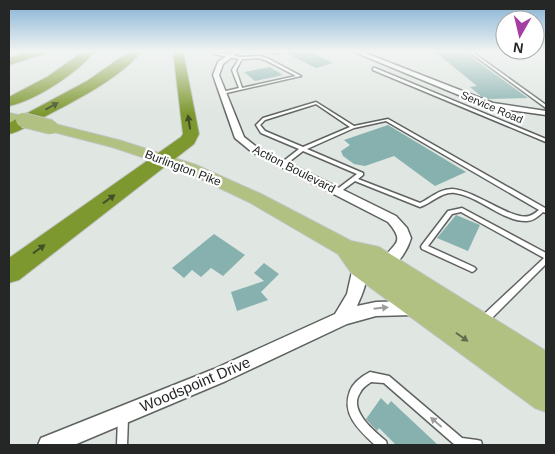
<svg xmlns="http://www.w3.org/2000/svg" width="555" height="454" font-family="Helvetica,sans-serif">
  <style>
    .building { fill: #87b1ae }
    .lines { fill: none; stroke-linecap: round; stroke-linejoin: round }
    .lane-casing { stroke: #5e6360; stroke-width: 3 }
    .street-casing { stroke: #5e6360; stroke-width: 3 }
    .primary-casing { stroke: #c2c3c2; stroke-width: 2 }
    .highway-casing { stroke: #c2c3c2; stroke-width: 2 }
    .lane { fill: #fff; fill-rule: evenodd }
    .street { fill: #fff; fill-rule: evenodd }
    .primary { fill: #b1c182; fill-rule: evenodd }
    .highway { fill: #7d982e; fill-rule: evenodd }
    .primary-bridge-casing { stroke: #c2c3c2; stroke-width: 16; stroke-linecap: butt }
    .primary-bridge { stroke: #b1c182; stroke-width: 14 }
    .oneway { fill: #434f28 }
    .oneway2 { fill: #9c9e9d }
    .oneway3 { fill: #636c4f }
    .labels { text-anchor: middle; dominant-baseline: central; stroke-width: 4.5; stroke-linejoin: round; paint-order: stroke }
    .far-street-label { font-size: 11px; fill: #242725; stroke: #fff }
    .street-label { font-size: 12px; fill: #242725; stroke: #fff }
    .near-street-label { font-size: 15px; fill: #242725; stroke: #fff }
  </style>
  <rect width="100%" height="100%" fill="#e0e6e2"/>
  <g class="building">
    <polygon points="282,51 315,51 316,55 333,63 316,68"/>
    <polygon points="434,51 463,51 528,98 487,99 482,97 470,87 477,86"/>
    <polygon points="270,67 283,75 255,81 244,72"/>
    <polygon points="388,125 466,172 435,186 394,156 365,166 354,164 343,156 341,151 350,145 344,140"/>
    <polygon points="456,215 480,225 468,251 437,238"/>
    <polygon points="214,234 245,255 223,276 211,268 201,277 192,270 184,278 172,268"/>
    <polygon points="264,263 279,274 261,292 268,300 237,311 231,292 264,281 254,273"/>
    <polygon points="381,398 388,405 391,401 438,445 396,445 379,428 377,431 366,419"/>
  </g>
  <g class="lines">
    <defs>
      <g id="lane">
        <polygon points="262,51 268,51 279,53 278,54"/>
        <polygon points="468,51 471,51 546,105 546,108"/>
        <polygon points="544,51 546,51 546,53 545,53"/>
        <path d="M213 52 241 57 260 56 269 59 301 76 222 94V92L239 88 232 70 239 59 214 54ZM259 58 267 61 296 76 242 88 236 70 242 59Z"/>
        <polygon points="373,68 375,68 546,139 546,142 373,70"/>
        <path d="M316 102 354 126 388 119 545 208H546V213L543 212C539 216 533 221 527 221 503 222 479 196 455 193 442 191 432 203 420 207L355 181 340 192H336L335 191 336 190 357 174 303 151 285 165H281V163L299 149 261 133 256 125 263 118ZM316 104 350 127 303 147 265 131 260 125 265 120ZM386 121 539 210C536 212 533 215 529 216 512 221 475 190 452 189 439 189 431 198 420 203L358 179 363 175V173L307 149 354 128Z"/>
        <polygon points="462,208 546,253 546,264 487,323 484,324 481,323 480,320 481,317 544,258 461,212 452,214 428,246 474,267 476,269 474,271 472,272 470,271 422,249 421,247 422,245 448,211"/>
        <path d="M370 372 389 376 462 438 477 440 481 441 482 445H455L384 383 371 382C367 385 362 388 360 393 348 410 374 431 386 441L387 445H375C359 430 341 414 350 391 353 383 362 376 370 372Z"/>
        <polygon points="123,413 127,414 128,418 127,445 117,445 118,418 119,414"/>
      </g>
      <g id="street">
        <path d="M233 51H240L223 64 219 75 244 137 258 148 396 216 407 228 411 238C408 249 396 271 383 267L381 263C391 243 408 245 388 222L252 152 235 138 213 75 218 62Z"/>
        <polygon points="352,51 360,51 493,103 546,111 546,115 488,107"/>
        <path d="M360 261 365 263C371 275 362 295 357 306L376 302 412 301 418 303 420 308 418 313 412 315 376 316 347 324 226 381 74 445H38L41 438 214 369 335 314 347 294 353 267 355 263Z"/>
      </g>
      <g id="primary">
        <polygon points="9,113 28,117 30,120 23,124 9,121"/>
        <polygon points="51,123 122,141 196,165 261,194 351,241 379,247 546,351 546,412 535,408 352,274 338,254 249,202 184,171 112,147 46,130 44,127 46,124"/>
      </g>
      <g id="highway">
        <polygon points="32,51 47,51 46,53 9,65 9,58"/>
        <path d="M84 51H95C79 72 35 101 9 106V97L47 77Z"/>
        <path d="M130 51H142C121 78 71 103 40 119 30 124 20 132 9 134V123L87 81Z"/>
        <polygon points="173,51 183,51 199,134 194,144 19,280 9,283 9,258 181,137 183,134"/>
      </g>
    </defs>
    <use href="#lane" class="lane-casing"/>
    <use href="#street" class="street-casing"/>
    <use href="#primary" class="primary-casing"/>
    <use href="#highway" class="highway-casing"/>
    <use href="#lane" class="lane"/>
    <use href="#street" class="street"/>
    <use href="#primary" class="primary"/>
    <use href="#highway" class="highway"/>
    <defs>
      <polyline id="primary-bridge" points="23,120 51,127"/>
    </defs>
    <use href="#primary-bridge" class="primary-bridge-casing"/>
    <use href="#primary-bridge" class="primary-bridge"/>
  </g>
  <defs><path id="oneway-solid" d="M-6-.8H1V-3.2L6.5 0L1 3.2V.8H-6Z" transform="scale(1.25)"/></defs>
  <g class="oneway">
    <use href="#oneway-solid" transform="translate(52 106) rotate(-29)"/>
    <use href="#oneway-solid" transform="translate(189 122) rotate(-99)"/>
    <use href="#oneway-solid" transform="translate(109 199) rotate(-36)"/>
    <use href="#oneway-solid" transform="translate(39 249) rotate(-36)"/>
  </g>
  <g class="oneway2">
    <use href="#oneway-solid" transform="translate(381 308) rotate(-6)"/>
    <use href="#oneway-solid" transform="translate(436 422) rotate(-139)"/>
  </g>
  <use class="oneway3" href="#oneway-solid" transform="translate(462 337) rotate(35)"/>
  <linearGradient id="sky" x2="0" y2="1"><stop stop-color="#80afd4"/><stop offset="0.45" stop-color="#f1f4f2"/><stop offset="1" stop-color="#f1f4f2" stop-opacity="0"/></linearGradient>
  <rect width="555" height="114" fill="url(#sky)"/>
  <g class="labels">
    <g class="far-street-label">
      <text transform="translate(492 107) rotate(23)">Service Road</text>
    </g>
    <g class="street-label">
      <text transform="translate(183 168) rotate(21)">Burlington Pike</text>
      <text transform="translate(294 169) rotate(27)">Action Boulevard</text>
    </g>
    <g class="near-street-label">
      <text transform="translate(195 384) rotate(-23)">Woodspoint Drive</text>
    </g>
  </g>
  <rect width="555" height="454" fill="none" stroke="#242725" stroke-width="20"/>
  <g transform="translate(520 35) rotate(188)"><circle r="24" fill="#ffffff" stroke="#a7a9a8"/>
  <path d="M0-4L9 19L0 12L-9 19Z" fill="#a43ea3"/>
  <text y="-8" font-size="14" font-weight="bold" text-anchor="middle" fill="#242725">N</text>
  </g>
</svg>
